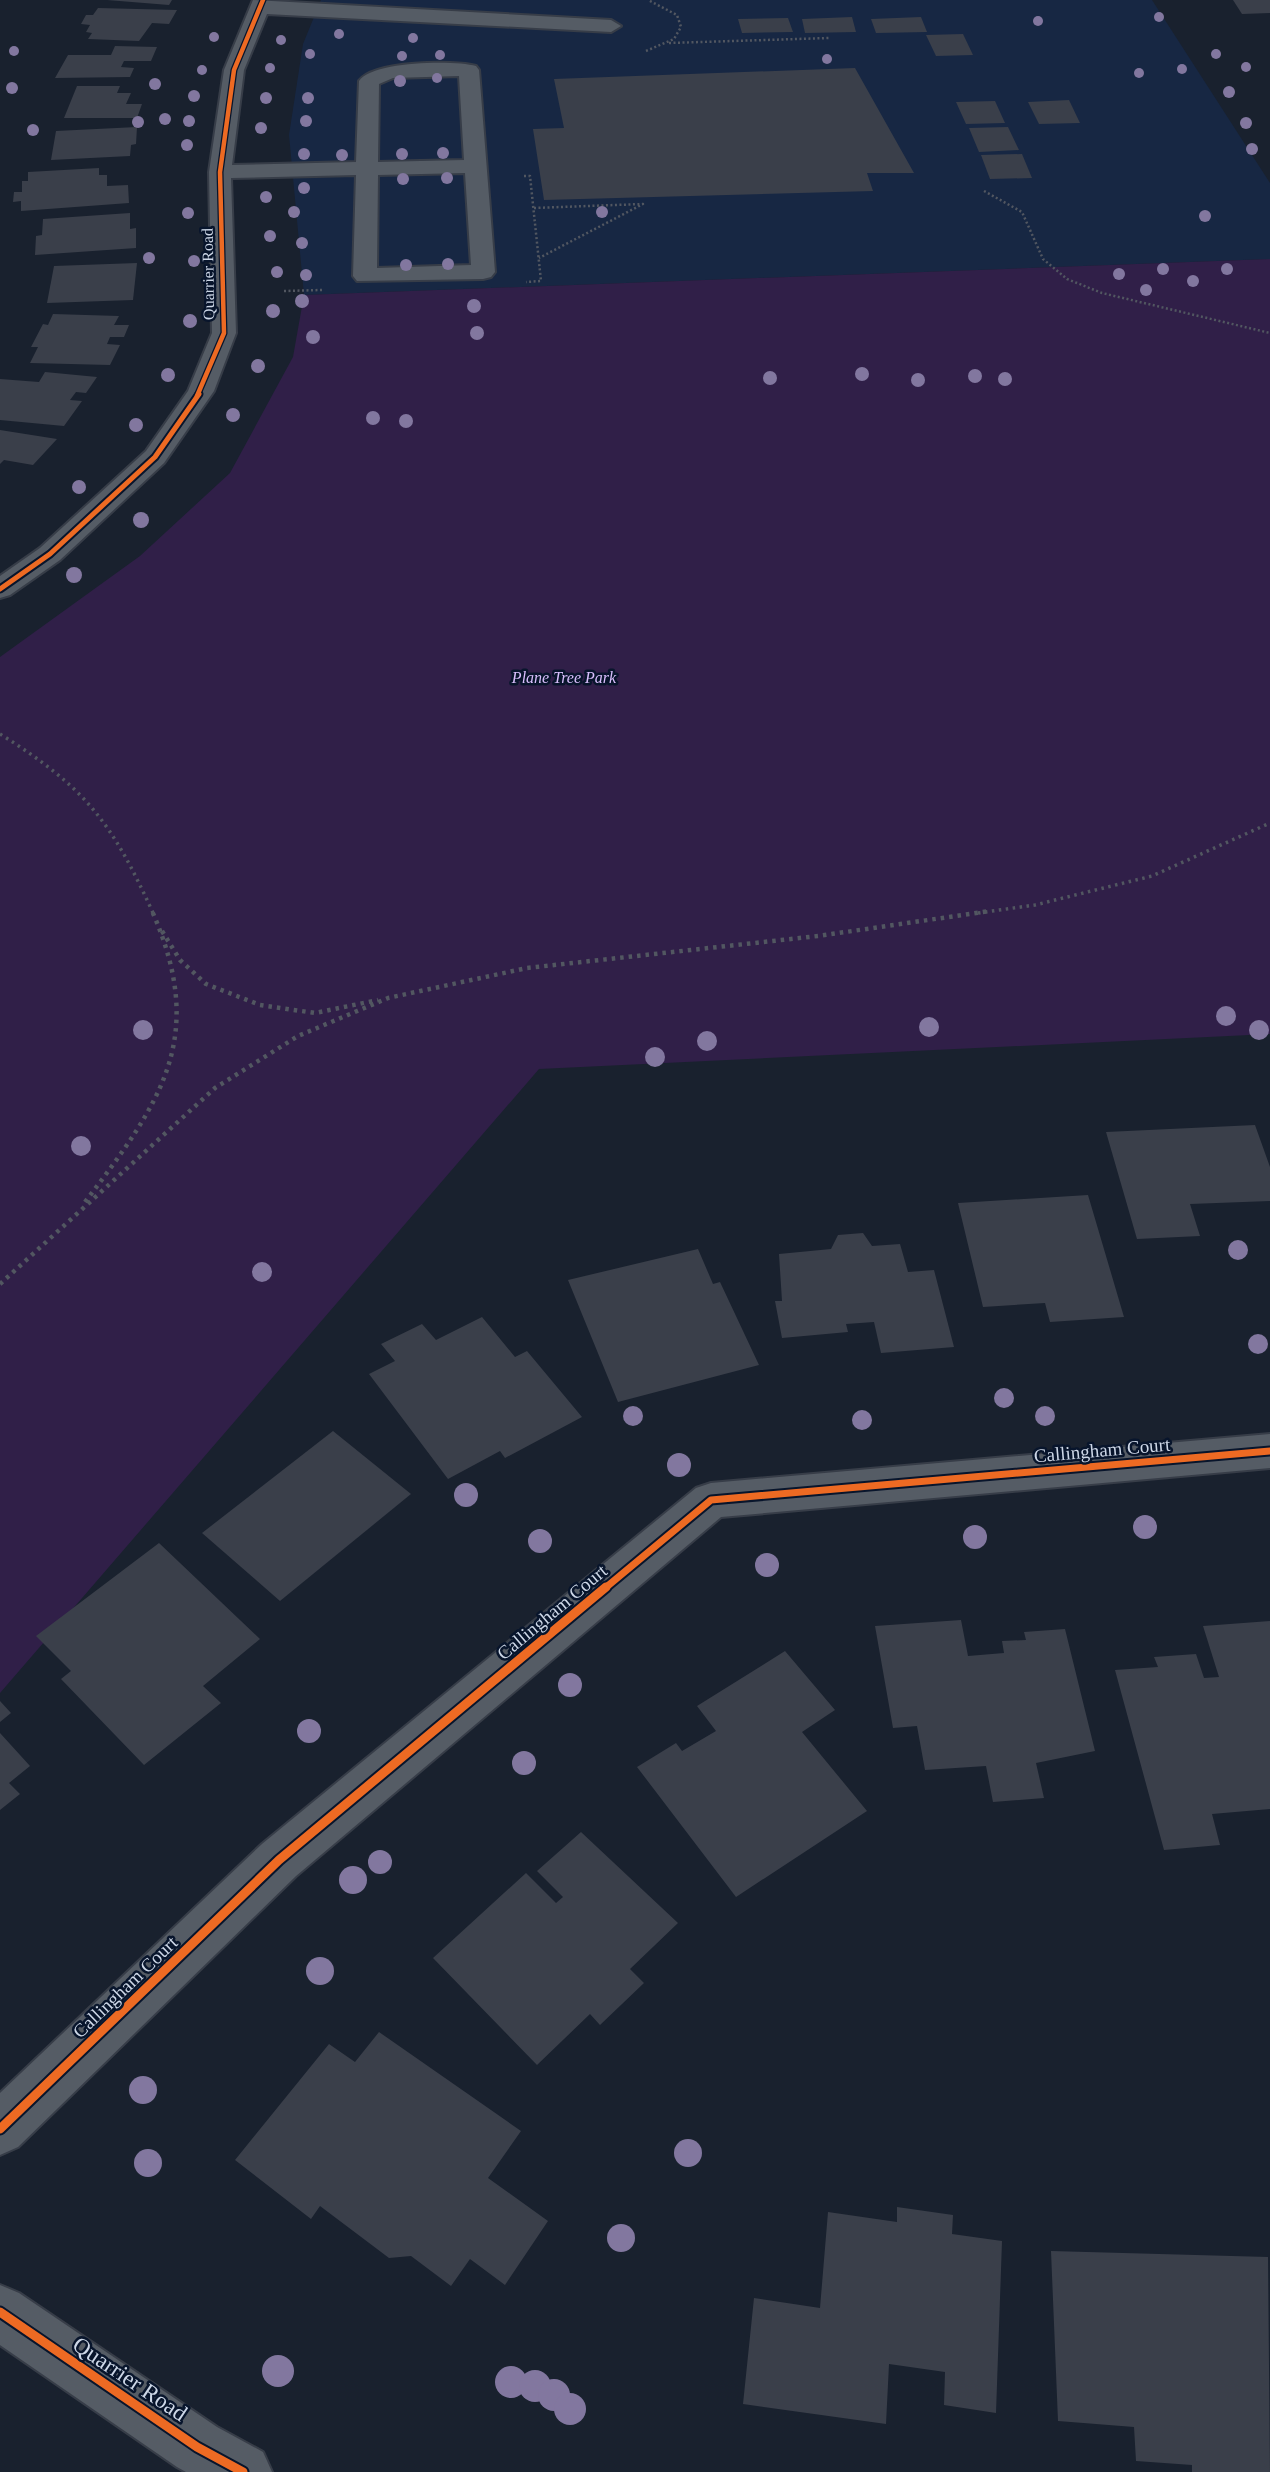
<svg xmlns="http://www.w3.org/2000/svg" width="1270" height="2472" font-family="'Times New Roman',serif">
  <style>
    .built { fill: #172743 }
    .green { fill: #301f48 }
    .building { fill: #3a3f4a }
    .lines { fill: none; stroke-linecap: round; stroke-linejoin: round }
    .minor-casing { stroke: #373d48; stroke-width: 4 }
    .path-far2 { stroke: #525761; stroke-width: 2.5; stroke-dasharray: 2 2.5; stroke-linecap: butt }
    .path-far1 { stroke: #525761; stroke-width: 3.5; stroke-dasharray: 2.5 4.5; stroke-linecap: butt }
    .path { stroke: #525761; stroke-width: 4.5; stroke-dasharray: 3.5 5; stroke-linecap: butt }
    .minor { fill: #555c65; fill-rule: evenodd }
    .cycleway-far3-casing { stroke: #08152c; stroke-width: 7 }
    .cycleway-far2-casing { stroke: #08152c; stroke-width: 9 }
    .cycleway-far1-casing { stroke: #08152c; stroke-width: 11 }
    .cycleway-casing { stroke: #08152c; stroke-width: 13 }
    .cycleway-far3 { stroke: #ed6a23; stroke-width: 4.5 }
    .cycleway-far2 { stroke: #ed6a23; stroke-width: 5 }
    .cycleway-far1 { stroke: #ed6a23; stroke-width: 7 }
    .cycleway { stroke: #ed6a23; stroke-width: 9 }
    .tree { fill: #82779f }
    .labels { text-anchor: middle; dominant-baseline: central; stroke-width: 5; stroke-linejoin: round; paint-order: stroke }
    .far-street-label { font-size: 16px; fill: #cdd7e7; stroke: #08152c }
    .far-park-label { font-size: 16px; font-style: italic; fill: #d8befc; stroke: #08152c }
    .street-label { font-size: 19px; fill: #cdd7e7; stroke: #08152c }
    .near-street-label { font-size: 23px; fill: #cdd7e7; stroke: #08152c }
  </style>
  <rect width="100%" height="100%" fill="#19212e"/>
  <polygon class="built" points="321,0 1152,0 1270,183 1270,259 304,295 289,135 303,44"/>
  <polygon class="green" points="1270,259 1270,1034 539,1069 0,1693 0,657 140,556 230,473 293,357 304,295"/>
  <g class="building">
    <polygon points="107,0 172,0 169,5"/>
    <polygon points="1233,0 1270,0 1270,13 1242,14"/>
    <polygon points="98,8 177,10 169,24 152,23 139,41 88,39 92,33 86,32 90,25 81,24 86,15 93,15"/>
    <polygon points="852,17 856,32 805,33 802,19"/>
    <polygon points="921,17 927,32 876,33 871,19"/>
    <polygon points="788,18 793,32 742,33 738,19"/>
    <polygon points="963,34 973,55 936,56 926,35"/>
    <polygon points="115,46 157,47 151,61 124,61 121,67 134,68 130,77 55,78 68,55 111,55"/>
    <polygon points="855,68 914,173 867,173 873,191 544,200 533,129 564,128 554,79"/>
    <polygon points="77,86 120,86 117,93 131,93 126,104 142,104 137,118 64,118"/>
    <polygon points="1069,100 1080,123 1039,124 1028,102"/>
    <polygon points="995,101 1005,123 966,124 956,102"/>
    <polygon points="137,127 136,144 131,145 130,156 51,160 56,131"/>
    <polygon points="1008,127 1019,150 979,152 969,128"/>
    <polygon points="1022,154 1032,178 990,179 981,155"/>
    <polygon points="99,168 99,175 107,175 107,186 128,185 129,203 21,211 21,201 13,202 14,192 22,192 22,181 28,181 28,172"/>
    <polygon points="130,213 130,229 136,228 136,248 35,255 36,236 42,235 43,219"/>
    <polygon points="137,263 133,300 47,303 54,266"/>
    <polygon points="53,314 119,316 114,325 129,325 124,337 110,337 107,344 120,345 110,365 30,363 38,347 31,347 43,324 48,325"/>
    <polygon points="45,372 97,377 86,393 76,392 70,400 82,401 64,426 0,420 0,379 39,382"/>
    <polygon points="0,430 57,439 33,465 4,460 0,464"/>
    <polygon points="1255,1125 1270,1167 1270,1201 1190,1204 1200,1236 1137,1239 1106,1132"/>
    <polygon points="1088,1195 1124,1317 1050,1322 1045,1303 983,1307 958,1203"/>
    <polygon points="863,1233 872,1246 900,1244 908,1272 934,1270 954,1347 881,1353 874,1322 846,1324 848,1332 782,1338 775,1301 782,1301 779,1254 831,1249 838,1235"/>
    <polygon points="698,1249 713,1284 720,1282 759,1365 618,1402 568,1280"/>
    <polygon points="482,1317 515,1357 527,1351 582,1417 505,1458 500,1451 448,1479 369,1374 395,1361 381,1344 422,1324 436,1340"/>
    <polygon points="333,1431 411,1494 280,1601 202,1533"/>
    <polygon points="159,1543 260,1639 203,1686 221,1703 144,1765 61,1679 71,1671 36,1636"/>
    <polygon points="961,1620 968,1656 1004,1653 1002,1641 1026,1640 1024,1632 1065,1629 1095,1751 1036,1763 1044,1798 993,1802 986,1766 925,1770 917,1726 893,1728 875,1626"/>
    <polygon points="1270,1621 1270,1809 1212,1814 1220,1845 1164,1850 1115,1670 1158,1667 1154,1657 1196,1654 1204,1678 1219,1677 1203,1626"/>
    <polygon points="785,1651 835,1710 802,1732 867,1811 736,1897 637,1767 676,1743 682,1751 716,1731 697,1706"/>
    <polygon points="0,1701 11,1713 0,1722"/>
    <polygon points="0,1733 30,1766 9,1783 20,1794 0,1810"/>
    <polygon points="581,1832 678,1923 630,1969 644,1983 600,2025 590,2014 537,2065 433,1958 526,1873 556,1903 563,1897 537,1871"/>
    <polygon points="379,2032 521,2131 488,2178 548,2221 505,2285 470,2259 451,2286 411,2256 389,2258 320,2206 311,2219 235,2160 329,2044 355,2062"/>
    <polygon points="897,2207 953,2215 952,2234 1002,2241 996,2413 944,2405 945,2372 889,2364 886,2424 743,2404 754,2298 820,2308 828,2212 897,2222"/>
    <polygon points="1051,2251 1268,2257 1270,2472 1192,2472 1192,2465 1136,2461 1134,2427 1058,2421"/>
  </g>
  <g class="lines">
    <defs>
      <g id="minor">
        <path d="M253 0 611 20 621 26 611 32 267 14 244 70 232 165 356 162 359 81C373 61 454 60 476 66L479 70 495 272 491 277 483 279 357 281 353 276 356 175 231 178 236 333 214 391 164 463 60 560 10 595 0 598V576L40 548 146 451 188 391 212 333 209 172 224 70ZM459 76 464 160 378 162 379 84 393 78ZM465 173 471 265 377 268 378 175Z"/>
        <polygon points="1270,1434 1270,1468 721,1517 296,1876 18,2147 0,2155 0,2093 262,1844 696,1488 711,1483"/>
        <polygon points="0,2285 19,2293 217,2427 263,2452 272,2472 186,2472 177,2467 0,2345"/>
      </g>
    </defs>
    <use href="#minor" class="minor-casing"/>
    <g class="path-far2">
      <polyline points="669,43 829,38"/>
      <polyline points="646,51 674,39 681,27 677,15 648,0"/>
      <polyline points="524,176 530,176 541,281 526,282"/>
      <polyline points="984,191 1022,212 1043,259 1067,279 1102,293 1270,333"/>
      <polyline points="534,208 643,204 539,258"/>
      <polyline points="284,291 322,290"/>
    </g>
    <g class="path-far1">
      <path d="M0 734C85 787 112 822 153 913"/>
      <polyline points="978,913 1035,905 1152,876 1270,823"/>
    </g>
    <g class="path">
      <polyline points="162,931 180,960 206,984 260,1005 315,1013 378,1000"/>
      <path d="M85 1202C161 1102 208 1038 152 911"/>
      <polyline points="0,1284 215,1088 298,1036 388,998 527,968 818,936 990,911"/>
    </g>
    <use href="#minor" class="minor"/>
    <defs>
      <polyline id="cycleway-far3" points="197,396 224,333 220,172 234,70 263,0"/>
      <polyline id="cycleway-far2" points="0,589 50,554 155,457 199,394"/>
      <polyline id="cycleway-far1" points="604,1589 711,1500 1270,1451"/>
      <g id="cycleway">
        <polyline points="0,2129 279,1860 606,1587"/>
        <polyline points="0,2312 197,2447 243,2472"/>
      </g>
    </defs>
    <use href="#cycleway-far3" class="cycleway-far3-casing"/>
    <use href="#cycleway-far2" class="cycleway-far2-casing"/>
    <use href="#cycleway-far1" class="cycleway-far1-casing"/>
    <use href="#cycleway" class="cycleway-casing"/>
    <use href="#cycleway-far3" class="cycleway-far3"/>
    <use href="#cycleway-far2" class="cycleway-far2"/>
    <use href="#cycleway-far1" class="cycleway-far1"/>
    <use href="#cycleway" class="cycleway"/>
  </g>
  <g class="tree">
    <circle cx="1159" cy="17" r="5"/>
    <circle cx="1038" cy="21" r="5"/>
    <circle cx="339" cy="34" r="5"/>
    <circle cx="214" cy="37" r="5"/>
    <circle cx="413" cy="38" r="5"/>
    <circle cx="281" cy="40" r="5"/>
    <circle cx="14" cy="51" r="5"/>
    <circle cx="310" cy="54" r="5"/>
    <circle cx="1216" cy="54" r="5"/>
    <circle cx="440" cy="55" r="5"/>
    <circle cx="402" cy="56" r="5"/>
    <circle cx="827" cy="59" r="5"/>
    <circle cx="1246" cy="67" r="5"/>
    <circle cx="270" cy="68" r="5"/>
    <circle cx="1182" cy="69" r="5"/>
    <circle cx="202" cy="70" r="5"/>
    <circle cx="1139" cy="73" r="5"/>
    <circle cx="437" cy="78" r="5"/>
    <circle cx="400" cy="81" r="6"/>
    <circle cx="155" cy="84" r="6"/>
    <circle cx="12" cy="88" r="6"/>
    <circle cx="1229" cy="92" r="6"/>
    <circle cx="194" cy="96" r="6"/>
    <circle cx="266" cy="98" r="6"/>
    <circle cx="308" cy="98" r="6"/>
    <circle cx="165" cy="119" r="6"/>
    <circle cx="189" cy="121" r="6"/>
    <circle cx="306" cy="121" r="6"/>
    <circle cx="138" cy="122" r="6"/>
    <circle cx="1246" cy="123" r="6"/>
    <circle cx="261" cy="128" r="6"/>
    <circle cx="33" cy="130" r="6"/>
    <circle cx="187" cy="145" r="6"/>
    <circle cx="1252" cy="149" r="6"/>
    <circle cx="443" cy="153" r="6"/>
    <circle cx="304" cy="154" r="6"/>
    <circle cx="402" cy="154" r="6"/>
    <circle cx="342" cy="155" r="6"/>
    <circle cx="447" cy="178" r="6"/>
    <circle cx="403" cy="179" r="6"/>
    <circle cx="304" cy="188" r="6"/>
    <circle cx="266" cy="197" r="6"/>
    <circle cx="294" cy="212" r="6"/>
    <circle cx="602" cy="212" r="6"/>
    <circle cx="188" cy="213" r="6"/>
    <circle cx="1205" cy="216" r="6"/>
    <circle cx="270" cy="236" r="6"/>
    <circle cx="302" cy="243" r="6"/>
    <circle cx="149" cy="258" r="6"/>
    <circle cx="194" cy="261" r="6"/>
    <circle cx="448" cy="264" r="6"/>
    <circle cx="406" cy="265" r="6"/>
    <circle cx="1163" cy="269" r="6"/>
    <circle cx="1227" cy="269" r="6"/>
    <circle cx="277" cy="272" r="6"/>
    <circle cx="1119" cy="274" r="6"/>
    <circle cx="306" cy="275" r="6"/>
    <circle cx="1193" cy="281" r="6"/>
    <circle cx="1146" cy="290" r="6"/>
    <circle cx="302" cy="301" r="7"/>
    <circle cx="474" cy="306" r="7"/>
    <circle cx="273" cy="311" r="7"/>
    <circle cx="190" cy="321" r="7"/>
    <circle cx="477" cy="333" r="7"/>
    <circle cx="313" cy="337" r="7"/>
    <circle cx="258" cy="366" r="7"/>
    <circle cx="862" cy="374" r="7"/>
    <circle cx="168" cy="375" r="7"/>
    <circle cx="975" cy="376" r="7"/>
    <circle cx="770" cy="378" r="7"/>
    <circle cx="1005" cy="379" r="7"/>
    <circle cx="918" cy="380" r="7"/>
    <circle cx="233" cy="415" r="7"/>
    <circle cx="373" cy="418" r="7"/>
    <circle cx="406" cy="421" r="7"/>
    <circle cx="136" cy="425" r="7"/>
    <circle cx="79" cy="487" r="7"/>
    <circle cx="141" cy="520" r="8"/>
    <circle cx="74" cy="575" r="8"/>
    <circle cx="1226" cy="1016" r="10"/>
    <circle cx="929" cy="1027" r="10"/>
    <circle cx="143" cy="1030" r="10"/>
    <circle cx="1259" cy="1030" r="10"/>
    <circle cx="707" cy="1041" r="10"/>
    <circle cx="655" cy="1057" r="10"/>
    <circle cx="81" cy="1146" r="10"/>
    <circle cx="1238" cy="1250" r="10"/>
    <circle cx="262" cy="1272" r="10"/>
    <circle cx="1258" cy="1344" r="10"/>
    <circle cx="1004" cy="1398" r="10"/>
    <circle cx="633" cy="1416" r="10"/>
    <circle cx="1045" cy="1416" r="10"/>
    <circle cx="862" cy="1420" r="10"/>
    <circle cx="679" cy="1465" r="12"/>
    <circle cx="466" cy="1495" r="12"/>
    <circle cx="1145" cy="1527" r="12"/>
    <circle cx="975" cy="1537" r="12"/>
    <circle cx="540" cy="1541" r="12"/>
    <circle cx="767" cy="1565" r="12"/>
    <circle cx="570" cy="1685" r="12"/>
    <circle cx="309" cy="1731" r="12"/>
    <circle cx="524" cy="1763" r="12"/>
    <circle cx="380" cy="1862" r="12"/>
    <circle cx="353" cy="1880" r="14"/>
    <circle cx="320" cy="1971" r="14"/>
    <circle cx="143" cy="2090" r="14"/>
    <circle cx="688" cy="2153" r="14"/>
    <circle cx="148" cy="2163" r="14"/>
    <circle cx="621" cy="2238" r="14"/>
    <circle cx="278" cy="2371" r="16"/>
    <circle cx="511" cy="2382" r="16"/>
    <circle cx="535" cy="2386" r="16"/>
    <circle cx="554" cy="2395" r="16"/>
    <circle cx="570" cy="2409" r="16"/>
  </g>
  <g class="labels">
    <g class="far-street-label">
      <text transform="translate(208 274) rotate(-91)">Quarrier Road</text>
    </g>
    <g class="far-park-label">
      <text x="564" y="677">Plane Tree Park</text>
    </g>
    <g class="street-label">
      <text transform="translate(1102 1450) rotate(-5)">Callingham Court</text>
      <text transform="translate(552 1612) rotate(-40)">Callingham Court</text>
      <text transform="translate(125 1987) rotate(-44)">Callingham Court</text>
    </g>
    <g class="near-street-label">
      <text transform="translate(130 2379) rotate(34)">Quarrier Road</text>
    </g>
  </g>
</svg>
